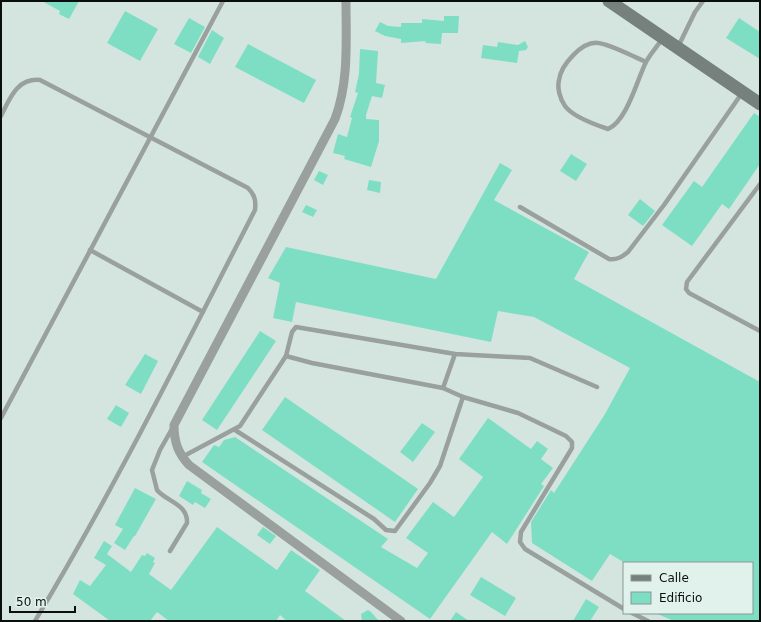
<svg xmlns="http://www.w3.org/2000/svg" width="761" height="622" font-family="'DejaVu Sans',sans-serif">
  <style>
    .building { fill: #7edec4 }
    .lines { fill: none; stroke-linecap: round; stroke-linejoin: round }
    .service { stroke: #99a09d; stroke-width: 4.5 }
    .minor { stroke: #99a09d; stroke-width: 9 }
    .secondary { stroke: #76807d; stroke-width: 13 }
  </style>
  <rect width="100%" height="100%" fill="#d4e5df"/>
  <g class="building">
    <polygon points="42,1 79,1 69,19 59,14 60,11"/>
    <polygon points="125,11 158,29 140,61 107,43"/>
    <polygon points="444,16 459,16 458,33 442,33 441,44 425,43 426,41 401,43 401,39 385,36 375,31 380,22 388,26 401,27 401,23 422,23 422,19 444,21"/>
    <polygon points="189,18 205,27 191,53 174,44"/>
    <polygon points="739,18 760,32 760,59 726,38"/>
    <polygon points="212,30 224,38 210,64 198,57"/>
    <polygon points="525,41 528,47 526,50 519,51 517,63 481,58 483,45 497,47 498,42 518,45"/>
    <polygon points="248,44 316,80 304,103 235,67"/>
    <polygon points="360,49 378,51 376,83 385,85 382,98 372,96 366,115 366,119 379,120 379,141 371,167 344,159 345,156 333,153 338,134 347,137 352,118 350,117 358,93 355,92 359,74"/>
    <polygon points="754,113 760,117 760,164 729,209 722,204 692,246 662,225 694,181 702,187"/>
    <polygon points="571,154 587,164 576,181 560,171"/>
    <polygon points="500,163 512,170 494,200 589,252 574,279 760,382 760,621 674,621 655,613 752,613 752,563 625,563 610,554 592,581 532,543 531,522 551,490 554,493 605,414 630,368 534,317 498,311 491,342 296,302 292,322 273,318 280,283 268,278 286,247 436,279"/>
    <polygon points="319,171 328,175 323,185 314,180"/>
    <polygon points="369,180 381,182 380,193 367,190"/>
    <polygon points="640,199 655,211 643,226 628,215"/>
    <polygon points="306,205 317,210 313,217 302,212"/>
    <polygon points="260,331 276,341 217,430 202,420"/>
    <polygon points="145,354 158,361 141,394 125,385"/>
    <polygon points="285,397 418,489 395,522 262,430"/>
    <polygon points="116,405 129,413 121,427 107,419"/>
    <polygon points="488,418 531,449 537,441 548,449 541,459 553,468 541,484 544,486 507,544 492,532 430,619 202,462 214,445 219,447 224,440 235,437 388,539 381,547 417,568 428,553 406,538 433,502 454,517 483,477 459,459"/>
    <polygon points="422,423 435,432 413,462 400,452"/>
    <polygon points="187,481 202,490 201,493 211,499 205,508 195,502 193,505 179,496"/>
    <polygon points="135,488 156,499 135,536 134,536 125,550 114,543 123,529 115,525"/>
    <polygon points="217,527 277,570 291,550 320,570 305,591 346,621 287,621 280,615 276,621 169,621 157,612 150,621 110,621 73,594 80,580 90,586 106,565 94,558 104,541 112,546 107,554 131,572 142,555 145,556 147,553 155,558 153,562 155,563 149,574 171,590"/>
    <polygon points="263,527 276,536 270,544 257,535"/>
    <polygon points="481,577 516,598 505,616 470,595"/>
    <polygon points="586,599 599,607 590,621 573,621"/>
    <polygon points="368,610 371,612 379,621 362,621 361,614"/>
    <polygon points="456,612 469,621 450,621"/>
  </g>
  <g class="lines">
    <g class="service">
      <polyline points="678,47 695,12 703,1"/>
      <path d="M646 62C634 57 610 44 598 43 582 41 561 65 559 80 557 88 560 99 565 106 572 116 596 125 608 129 627 121 637 80 646 62 650 54 657 47 662 39"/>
      <path d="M1 116C10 98 17 78 40 80L248 188C255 195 256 201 255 210 184 348 115 488 35 621"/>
      <polyline points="760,184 687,282 686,289 689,293 760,331"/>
      <path d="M520 207 609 259C617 260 622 257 628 252L664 205 742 93"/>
      <polyline points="90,250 203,312"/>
      <polyline points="286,356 292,332 296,327 455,354 530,358 597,387"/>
      <polyline points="443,388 455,354"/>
      <polyline points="1,418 223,1"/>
      <polyline points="235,430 374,519 386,530 395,531 430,483 440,466 463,397"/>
      <polyline points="182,457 240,426 286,356 312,363 443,388 463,397 518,413 566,436 572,442 572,448 521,532 520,542 525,549 624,609"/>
      <path d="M170 551 187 523C188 504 167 502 157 490L152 470 160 450 173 427"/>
      <polyline points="632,613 648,621"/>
    </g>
    <path class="minor" d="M346 1C346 41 349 82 335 119L174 425C174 442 178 453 189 465L401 621"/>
    <polyline class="secondary" points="609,1 760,104"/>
  </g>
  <rect width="761" height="622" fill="none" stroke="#0a0f0e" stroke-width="4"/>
  <rect x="623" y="562" width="130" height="52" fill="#e1f2ec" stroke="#8b9793"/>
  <rect x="631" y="575" width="20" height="6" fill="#76807d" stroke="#8b9793"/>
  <text x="659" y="582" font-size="12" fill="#0a0f0e">Calle</text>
  <rect x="631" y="592" width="20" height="12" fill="#7edec4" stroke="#8b9793"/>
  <text x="659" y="602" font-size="12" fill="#0a0f0e">Edificio</text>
  <path d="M10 606v6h65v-6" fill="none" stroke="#0a0f0e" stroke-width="2"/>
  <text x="16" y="606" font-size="12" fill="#0a0f0e" stroke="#e1f2ec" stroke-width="3" paint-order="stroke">50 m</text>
</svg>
